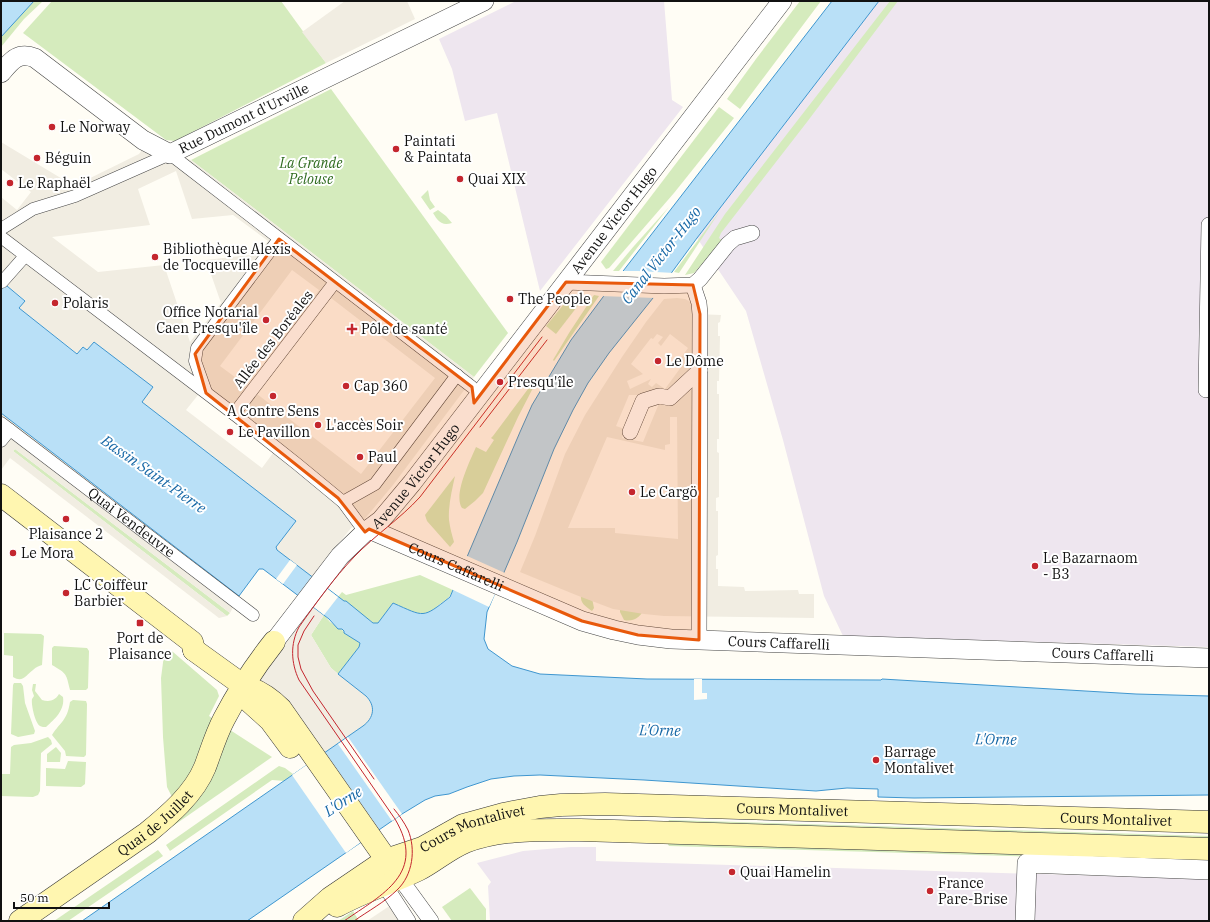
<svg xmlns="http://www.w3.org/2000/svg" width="1210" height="922" font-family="'IBM Plex Serif',serif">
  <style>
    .industrial { fill: #eee6ef }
    .green { fill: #d5ebbd }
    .plaza { fill: #f1ede2; fill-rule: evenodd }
    .water { fill: #b9e0f7; stroke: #3f96cf }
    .pier { fill: #fffdf5 }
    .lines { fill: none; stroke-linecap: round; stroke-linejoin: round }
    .pedestrian-casing { stroke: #444; stroke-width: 13 }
    .minor-casing { stroke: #444; stroke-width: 16 }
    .tertiary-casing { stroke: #444; stroke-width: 20 }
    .secondary-casing { stroke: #333; stroke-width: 23 }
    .pedestrian { stroke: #fff; stroke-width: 12 }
    .minor { stroke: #fff; stroke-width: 15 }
    .tertiary { stroke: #fff; stroke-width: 19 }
    .secondary { stroke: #fff6b0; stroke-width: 22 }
    .tram { stroke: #c4262e; stroke-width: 1 }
    .marked { fill: #e8590c; fill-opacity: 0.2; stroke: #e8590c; stroke-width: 3; stroke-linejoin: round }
    .poi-dot { fill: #c4262e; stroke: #fff; stroke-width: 1.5 }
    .labels { text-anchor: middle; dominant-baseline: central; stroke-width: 4; stroke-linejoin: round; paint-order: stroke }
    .street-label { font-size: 14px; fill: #111; stroke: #fff }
    .poi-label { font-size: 14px; fill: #111; stroke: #fff; text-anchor: start }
    .park-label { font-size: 14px; font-style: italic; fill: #2f6b1f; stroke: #fff }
    .water-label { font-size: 15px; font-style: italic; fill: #1768a6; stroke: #fff }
  </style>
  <rect width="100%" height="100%" fill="#fffdf5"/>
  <g class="industrial">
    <polygon points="516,1 664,1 672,100 683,107 540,291 497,113 465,121 452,69 439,39"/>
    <polygon points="879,1 1209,1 1209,647 843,636 824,596 783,440 746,311 697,238"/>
    <polygon points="571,847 596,847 596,861 1209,879 1209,921 490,921 488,886 491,882 477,863 523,851"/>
  </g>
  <g class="green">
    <polygon points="34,1 43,1 24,19 1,47 1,37"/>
    <polygon points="52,1 281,1 326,63 175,141 166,140 23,33"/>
    <polygon points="800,1 821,1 740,109 727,99 756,59"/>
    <polygon points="890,1 898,1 807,122 721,233 719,238 723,241 694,273 685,275 725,214"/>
    <polygon points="331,89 508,333 474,377 191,160"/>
    <polygon points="719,107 734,118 674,193 609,268 606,269 601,262"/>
    <polygon points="428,190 430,200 435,207 430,210 421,197"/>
    <polygon points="669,207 619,271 613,271 634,246"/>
    <path d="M438 210 446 216 452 223C441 226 438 221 433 213Z"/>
    <polygon points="720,211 679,273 674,272"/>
    <polygon points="594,295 599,296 554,361 553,360 569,333"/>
    <polygon points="575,299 580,303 556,334 546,326 564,304"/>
    <path d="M531 385 534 386 518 417 483 493 475 501 465 509 462 508C453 495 470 461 476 447L486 452 494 440 491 438 493 436Z"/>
    <polygon points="15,449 230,613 227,616 13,451"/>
    <path d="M455 476C452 490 448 506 449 520 450 528 452 535 454 542L450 547 427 521 425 515Z"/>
    <path d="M420 575 453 590C450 597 446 600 440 604 436 607 432 612 427 613 416 616 403 607 393 603L378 623 375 624 356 610 346 601H344L338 597 342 592 346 595Z"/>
    <path d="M581 595 592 598 594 608 592 611C585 606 580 603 581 595Z"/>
    <path d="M620 605 644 610C639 618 633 622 624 620L620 612Z"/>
    <polygon points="324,615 330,622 341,629 346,634 360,643 359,647 338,674 331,668 311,635"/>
    <path d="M4 633 41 634 44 636 42 665C39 666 36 667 33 670 26 675 23 683 13 677V656L4 655Z"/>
    <path d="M54 646 87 648 89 651 88 688 86 690H70C66 673 67 674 52 665V648Z"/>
    <polygon points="169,650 173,652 217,690 219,696 209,716 217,721 201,757 173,799 167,787 163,737 161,678 164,655 166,652"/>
    <polygon points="14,683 21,683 23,686 25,703 35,731 34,734 18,737 11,734 13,685"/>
    <path d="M33 684H36L35 691 42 700C49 702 55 701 59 694L63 697C65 710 55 719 46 727 45 727 41 727 40 726 35 723 31 704 32 699L34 696 32 690Z"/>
    <path d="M73 700 86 701 87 704 86 755 84 757 66 756 65 751 52 735C61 721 67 721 70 702Z"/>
    <polygon points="227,728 272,757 137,851"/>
    <polygon points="48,737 51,740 52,744 41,753 40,791 38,795 33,797 1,796 1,774 10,774 11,747 14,745 31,743"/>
    <polygon points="56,747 61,753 60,762 47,762 47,754"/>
    <polygon points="68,761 86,762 85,784 81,787 46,786 46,768 65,769"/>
    <polygon points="279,766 285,768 293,774 285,781 272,780 170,851 166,845 276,768"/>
    <polygon points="669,820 1209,836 1209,842 668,822"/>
    <polygon points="667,843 1209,855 1209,862 669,846"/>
    <polygon points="158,850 163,856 68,921 54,921"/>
    <polygon points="470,888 486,909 486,921 452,921 442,907"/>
    <polygon points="353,911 359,921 338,921"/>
  </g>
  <g class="plaza">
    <polygon points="345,1 407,1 415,19 326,63 302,32"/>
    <path d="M1 142 74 186 139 154 145 146 191 160 474 377 393 485 363 521 351 528 312 577 276 549V547L296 521 142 402 153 387 87 350 84 347 78 354 19 308 25 300 1 281V197L17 210 31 192 1 169ZM176 171 192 219 233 215 268 241 258 254 206 260 221 303 190 342 164 265 98 272 52 237 150 225 138 189ZM292 270 319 290 247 386 220 366ZM331 298 435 378 361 474 257 394ZM198 395 273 453 262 468 186 410Z"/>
    <path d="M677 298 685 299 691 302 696 314 721 315 720 322 718 323V336H720L719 381H717V394H719V439H717V452L719 453V497L716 498V511H718V555L716 556V569H718V586L744 587 745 591 798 590 799 594H814V618L664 616 644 614 613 609 576 595 520 572 535 536 565 454 585 415 622 357 646 322 664 299ZM657 334 663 337 658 343 661 346 670 334 688 348 680 359 684 363 665 389 656 383 652 387 648 384 651 379 630 389 627 381 643 374 631 364 651 338 653 339ZM657 390 660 401 643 442 622 438 625 429 616 426 629 395H638ZM670 417H677L678 539 615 533V528H568L607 437 665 450V445L670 444Z"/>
    <polygon points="1,413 239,596 230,613 15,449 13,451 227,616 219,618 10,458 1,470"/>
    <polygon points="310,605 324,615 311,635 331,668 366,696 372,704 373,709 371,718 367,724 321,755 262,684 260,675"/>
    <polygon points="391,905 404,921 367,921"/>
  </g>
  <g class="water">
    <polygon points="1,1 34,1 1,37"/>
    <path d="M832 1H879L697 238 653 298 609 353 588 383 573 410 554 449 517 542 487 612 484 639 488 649 512 666 540 674 647 679 881 680 882 679 1136 694 1209 696V795L914 798 878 797V789L847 788 816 791 644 780 540 775 514 776 491 779 467 787 449 794 435 796 425 800 402 814 247 921H82L363 726C374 718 376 706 366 696L338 674 359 647 360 643 344 633V631L342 629H338L329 619 263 569H259L239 596 1 413V281L25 301 19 308 77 354 83 347 87 350 94 342 153 387 142 402 296 521 276 547 277 550 344 601H346L373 623H378L393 603C425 617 422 619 450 597L520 432 532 405 571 340 603 297Z"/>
  </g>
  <g class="pier">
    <polygon points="620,271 638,271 674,273 655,298 600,296"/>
    <polygon points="465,555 505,573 489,607 451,589"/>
    <polygon points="290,560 297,565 283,584 276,579"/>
    <polygon points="312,577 338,597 324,615 298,595"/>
    <polygon points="694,679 702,679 702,693 707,693 707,699 694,700"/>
    <polygon points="348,737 402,814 392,821 338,744"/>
    <polygon points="325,752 379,829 346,853 292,775"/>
  </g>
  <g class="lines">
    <defs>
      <g id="pedestrian">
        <polyline points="1,229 33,209 75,196 170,154 472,387"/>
        <polyline points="1,237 234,414 297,464 343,502 365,532"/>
        <polyline points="2,282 25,256"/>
        <polyline points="206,392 195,361 197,348 279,239"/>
        <polyline points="234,414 335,282"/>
        <path id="s1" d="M1 423 253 615"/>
        <polyline points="1,441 10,430"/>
        <polyline points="343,502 375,484 457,375"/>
      </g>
      <g id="minor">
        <polyline points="566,282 664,286 693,285 700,279 728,244 735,238 752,233"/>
        <polyline points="693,285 699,303 700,314 699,640"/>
        <polyline points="1206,390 1209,225"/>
        <polyline points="630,432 643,401 659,396 670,398 700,370"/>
        <polyline points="399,877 431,921"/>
        <polyline points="384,884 408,921"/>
      </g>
      <g id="tertiary">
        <path id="s2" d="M1 73C11 61 18 51 35 58L143 140 170 154 484 1"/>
        <path id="s3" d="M369 529 582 621 614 630 638 635 671 639 1209 658"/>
        <path id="s4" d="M274 642 340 556 365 532 381 520 412 483 782 1"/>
        <polyline points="1025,921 1027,863 1209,870"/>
      </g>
      <g id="secondary">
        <polyline points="1,495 192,642 194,650"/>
        <path d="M194 650 244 686C258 690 271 699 281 709L395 872"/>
        <polyline points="244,688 250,702 270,720 290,747"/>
        <path d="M337 906C362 892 391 883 418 870 434 862 448 849 465 842 502 828 542 830 580 830L1209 849"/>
        <path id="s5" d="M20 921 147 833C169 815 194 794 205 767 211 751 216 734 224 719 238 692 255 666 274 642"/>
        <path id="s6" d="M304 921 330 898 386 860 422 848 463 825 503 814 540 807 561 805 605 804 1209 822"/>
      </g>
    </defs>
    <use href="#pedestrian" class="pedestrian-casing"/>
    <use href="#minor" class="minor-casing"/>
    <use href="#tertiary" class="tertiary-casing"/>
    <use href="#secondary" class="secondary-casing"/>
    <use href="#pedestrian" class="pedestrian"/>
    <use href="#minor" class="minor"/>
    <use href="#tertiary" class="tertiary"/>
    <use href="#secondary" class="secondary"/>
    <g class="tram">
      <polyline points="480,427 547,340"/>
      <polyline points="314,616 304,631 298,645 298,657 301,669 313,691 374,779"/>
      <path d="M344 921C383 894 427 873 395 819L299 680C291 663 290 644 299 627 316 603 334 578 354 557 375 535 400 519 420 497L542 337"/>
      <path d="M354 921C368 911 385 902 397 890 413 875 416 849 408 830 404 822 399 815 394 809"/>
    </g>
  </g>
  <path class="marked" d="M279 239 472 387 474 403 566 282 693 285 700 314 699 640 638 635 582 621 369 529 365 532 338 498 206 393 195 354Z"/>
  <g class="poi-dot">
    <circle cx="52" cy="127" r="4"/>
    <circle cx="396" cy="149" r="4"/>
    <circle cx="37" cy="158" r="4"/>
    <circle cx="460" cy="179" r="4"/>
    <circle cx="10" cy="183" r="4"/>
    <circle cx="155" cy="257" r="4"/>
    <circle cx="510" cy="299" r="4"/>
    <circle cx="55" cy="303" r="4"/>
    <circle cx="266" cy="320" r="4"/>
    <path d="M350 323h4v4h4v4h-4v4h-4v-4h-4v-4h4z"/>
    <circle cx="658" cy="361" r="4"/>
    <circle cx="500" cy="382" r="4"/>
    <circle cx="346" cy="386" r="4"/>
    <circle cx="273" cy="396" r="4"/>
    <circle cx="318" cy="425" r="4"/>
    <circle cx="230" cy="432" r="4"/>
    <circle cx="360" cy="457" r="4"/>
    <circle cx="632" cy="492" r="4"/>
    <circle cx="66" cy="519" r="4"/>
    <circle cx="13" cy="553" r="4"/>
    <circle cx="1035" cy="566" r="4"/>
    <circle cx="66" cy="593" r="4"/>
    <rect x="136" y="619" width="8" height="8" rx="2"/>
    <circle cx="876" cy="760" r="4"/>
    <circle cx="732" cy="872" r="4"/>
    <circle cx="930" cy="891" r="4"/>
  </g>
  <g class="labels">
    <g class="street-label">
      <text stroke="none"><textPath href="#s2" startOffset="289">Rue Dumont d'Urville</textPath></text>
      <text stroke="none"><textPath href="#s4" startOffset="543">Avenue Victor Hugo</textPath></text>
      <text transform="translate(273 339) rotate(-52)">Allée des Boréales</text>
      <text stroke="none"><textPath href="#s4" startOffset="219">Avenue Victor Hugo</textPath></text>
      <text stroke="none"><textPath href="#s1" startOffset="164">Quai Vendeuvre</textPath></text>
      <text stroke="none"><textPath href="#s3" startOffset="95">Cours Caffarelli</textPath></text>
      <text stroke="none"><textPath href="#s3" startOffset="431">Cours Caffarelli</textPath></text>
      <text stroke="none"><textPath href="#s3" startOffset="755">Cours Caffarelli</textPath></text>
      <text stroke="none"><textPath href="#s6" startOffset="519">Cours Montalivet</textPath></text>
      <text stroke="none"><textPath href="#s6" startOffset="843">Cours Montalivet</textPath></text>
      <text stroke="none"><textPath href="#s5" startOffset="167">Quai de Juillet</textPath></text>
      <text stroke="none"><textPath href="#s6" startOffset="195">Cours Montalivet</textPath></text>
    </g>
    <g class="poi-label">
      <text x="60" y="127">Le Norway</text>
      <text x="404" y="141">Paintati<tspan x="404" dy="16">&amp; Paintata</tspan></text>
      <text x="45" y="158">Béguin</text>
      <text x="468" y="179">Quai XIX</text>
      <text x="18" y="183">Le Raphaël</text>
      <text x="163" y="249">Bibliothèque Alexis<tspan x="163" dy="16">de Tocqueville</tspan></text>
      <text x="518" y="299">The People</text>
      <text x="63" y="303">Polaris</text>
      <text x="258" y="312" text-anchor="end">Office Notarial<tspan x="258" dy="16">Caen Presqu'île</tspan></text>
      <text x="361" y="329">Pôle de santé</text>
      <text x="666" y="361">Le Dôme</text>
      <text x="508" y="382">Presqu'île</text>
      <text x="354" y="386">Cap 360</text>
      <text x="273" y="411" text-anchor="middle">A Contre Sens</text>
      <text x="326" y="425">L'accès Soir</text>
      <text x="238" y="432">Le Pavillon</text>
      <text x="368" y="457">Paul</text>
      <text x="640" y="492">Le Cargö</text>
      <text x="66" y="534" text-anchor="middle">Plaisance 2</text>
      <text x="21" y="553">Le Mora</text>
      <text x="1043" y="558">Le Bazarnaom<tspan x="1043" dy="16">- B3</tspan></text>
      <text x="74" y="585">LC Coiffeur<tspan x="74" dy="16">Barbier</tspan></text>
      <text x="140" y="638" text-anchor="middle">Port de<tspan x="140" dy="16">Plaisance</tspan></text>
      <text x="884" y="752">Barrage<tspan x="884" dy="16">Montalivet</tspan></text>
      <text x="740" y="872">Quai Hamelin</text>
      <text x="938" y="883">France<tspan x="938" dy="16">Pare-Brise</tspan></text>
    </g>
    <g class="park-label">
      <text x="311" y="163">La Grande<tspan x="311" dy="16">Pelouse</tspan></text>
    </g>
    <g class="water-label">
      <text transform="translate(661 255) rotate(-52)">Canal Victor-Hugo</text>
      <text transform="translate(154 474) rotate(35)">Bassin Saint-Pierre</text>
      <text transform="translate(660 730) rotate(1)">L'Orne</text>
      <text transform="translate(996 739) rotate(1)">L'Orne</text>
      <text transform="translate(343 801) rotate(-33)">L'Orne</text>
    </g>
  </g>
  <rect width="1210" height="922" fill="none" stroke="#111111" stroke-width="4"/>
  <path d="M14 902v6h95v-6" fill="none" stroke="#111111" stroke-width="2"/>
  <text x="20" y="902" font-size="12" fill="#111111" stroke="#ffffff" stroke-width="3" paint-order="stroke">50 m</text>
</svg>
